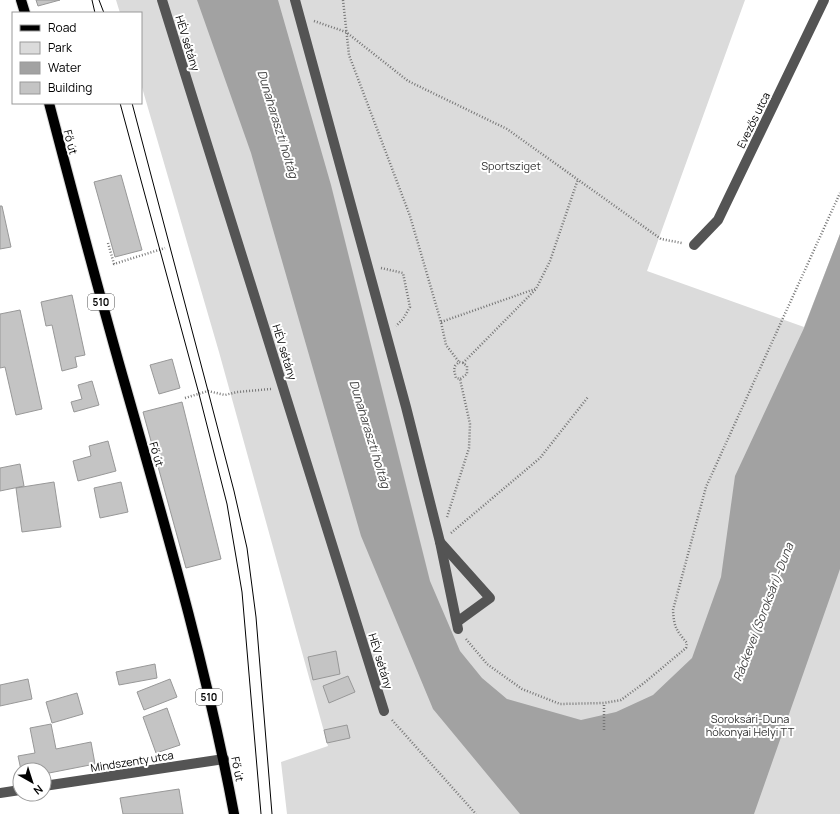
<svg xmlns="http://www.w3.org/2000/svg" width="840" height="814" font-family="Manrope,sans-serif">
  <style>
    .green { fill: #dbdbdb }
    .water { fill: #a2a2a2 }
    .building { fill: #c4c4c4; stroke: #989898 }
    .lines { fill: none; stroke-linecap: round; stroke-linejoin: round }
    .major-casing { stroke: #dbdbdb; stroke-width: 12 }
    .path { stroke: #767676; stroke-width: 2.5; stroke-dasharray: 1 2; stroke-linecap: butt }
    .minor { stroke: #545454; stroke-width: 10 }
    .major { stroke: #000; stroke-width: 10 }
    .tram { stroke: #000; stroke-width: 1 }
    .labels { text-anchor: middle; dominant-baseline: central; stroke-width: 4; stroke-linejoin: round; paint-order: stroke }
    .shield { fill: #fff; stroke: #4c4c4c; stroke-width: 1 }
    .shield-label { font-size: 10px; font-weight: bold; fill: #000 }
    .street-label { font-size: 11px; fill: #000; stroke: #fff }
    .park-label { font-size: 11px; fill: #323232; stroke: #fff }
    .water-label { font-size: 12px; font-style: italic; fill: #434343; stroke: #fff }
  </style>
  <rect width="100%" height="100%" fill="#fff"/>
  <polygon class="green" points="116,0 745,0 647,271 804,327 840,234 840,814 287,814 281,762 328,746 219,352 141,84 141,13 120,13"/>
  <polygon class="water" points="197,0 278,0 331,185 430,581 460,651 482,678 507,699 581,720 616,712 653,695 692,658 721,577 735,476 804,328 840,234 840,569 754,814 520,814 433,709 361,536 251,153"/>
  <g class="building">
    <polygon points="36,0 60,0 38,6"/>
    <polygon points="121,175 142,250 115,257 94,182"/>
    <polygon points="0,206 2,206 11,247 0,249"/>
    <polygon points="72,295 85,355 75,357 77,367 62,371 52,325 46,326 41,302"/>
    <polygon points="20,310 42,409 16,415 5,367 0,368 0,314"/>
    <polygon points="172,359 180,388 159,394 150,365"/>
    <polygon points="92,381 99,405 74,412 71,402 82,399 78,385"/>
    <polygon points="182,402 221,559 186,568 143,412"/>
    <polygon points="108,441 116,471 78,481 73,461 91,456 89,446"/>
    <polygon points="20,464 24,486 0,491 0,468"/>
    <polygon points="54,482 61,527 22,532 16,488"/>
    <polygon points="121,482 128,512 100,518 94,488"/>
    <polygon points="336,651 340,674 313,680 308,657"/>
    <polygon points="155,664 157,678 119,685 116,672"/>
    <polygon points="348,676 355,692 329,703 323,686"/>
    <polygon points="28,679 32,699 0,706 0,685"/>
    <polygon points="170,679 177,697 144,710 137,692"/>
    <polygon points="77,693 83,714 52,723 46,702"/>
    <polygon points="167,708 180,745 156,753 143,717"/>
    <polygon points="51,724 56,749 91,742 95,764 44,774 44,770 21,770 18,756 35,753 30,728"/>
    <polygon points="347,725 350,738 327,743 324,730"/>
    <polygon points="179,789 183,814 123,814 120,798"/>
  </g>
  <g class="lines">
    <defs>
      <g id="major">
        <polyline points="21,0 25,13"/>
        <path d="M49 103C74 198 99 294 126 388 166 529 207 670 234 814"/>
      </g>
    </defs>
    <use href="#major" class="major-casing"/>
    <g class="path">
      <polyline points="343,0 349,55 410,216 441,322 446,345 459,362"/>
      <polyline points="314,21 346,32 408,81 507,129 661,239 682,243"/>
      <polyline points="108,243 114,264 165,248"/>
      <polyline points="381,268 403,273 410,307 403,319 396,326"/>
      <polyline points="441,322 535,289"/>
      <polyline points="463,363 536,289 550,261 578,179"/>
      <polyline points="185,398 208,391 225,395 237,392 271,389"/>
      <polyline points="447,517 469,448 470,424 460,379 456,378 454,370 455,366 459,362 463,363 467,366 467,374 460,379"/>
      <polyline points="451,533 540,458 588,397"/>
      <path d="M466 639 487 664 522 689 560 704 604 703 621 700 644 683 686 648 687 643C676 630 674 627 673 610L706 487 840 193"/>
      <polyline points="392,720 476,814"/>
      <polyline points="604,730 604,703"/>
    </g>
    <g class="minor">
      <polyline points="162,0 384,711"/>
      <polyline points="295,0 406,407 440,542 458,629"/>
      <polyline points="694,245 718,220 824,0"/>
      <polyline points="440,542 490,598 457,622"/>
      <polyline points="44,786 224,759"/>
      <polyline points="0,793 20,790"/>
    </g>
    <use href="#major" class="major"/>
    <g class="tram">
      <polyline points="92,0 95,13"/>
      <polyline points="99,0 104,13"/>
      <polyline points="120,103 199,394 227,504 242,592 261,814"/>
      <polyline points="132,103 208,391 234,491 247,548 256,617 272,814"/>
    </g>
  </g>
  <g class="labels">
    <g class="shield">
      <rect x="88" y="294" width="26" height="16" rx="3"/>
      <rect x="196" y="689" width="26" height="16" rx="3"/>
    </g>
    <g class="shield-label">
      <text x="101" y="302">510</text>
      <text x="209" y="697">510</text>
    </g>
    <g class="street-label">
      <text transform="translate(188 43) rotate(73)">HÉV sétány</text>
      <text transform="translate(753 120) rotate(-64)">Evezős utca</text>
      <text transform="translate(71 142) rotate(75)">Fő út</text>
      <text transform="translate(285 352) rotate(73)">HÉV sétány</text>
      <text transform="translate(157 454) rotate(74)">Fő út</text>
      <text transform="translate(381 661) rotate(73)">HÉV sétány</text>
      <text transform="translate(132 761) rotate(-9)">Mindszenty utca</text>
      <text transform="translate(238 769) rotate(79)">Fő út</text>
    </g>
    <g class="park-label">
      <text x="511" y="165">Sportsziget</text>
      <text x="750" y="718">Soroksári-Duna<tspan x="750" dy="13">hókonyai Helyi TT</tspan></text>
    </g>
    <g class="water-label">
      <text transform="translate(278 124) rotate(73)">Dunaharaszti holtág</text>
      <text transform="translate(370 434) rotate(73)">Dunaharaszti holtág</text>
      <text transform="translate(763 612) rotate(-69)">Ráckevei (Soroksári)-Duna</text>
    </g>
  </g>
  <rect x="12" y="12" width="130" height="92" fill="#ffffff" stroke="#999999"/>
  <rect x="20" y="25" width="20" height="6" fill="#000000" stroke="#999999"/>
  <text x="48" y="32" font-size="12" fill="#000000">Road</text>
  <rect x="20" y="42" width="20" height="12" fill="#dbdbdb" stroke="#999999"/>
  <text x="48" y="52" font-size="12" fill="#000000">Park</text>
  <rect x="20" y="62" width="20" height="12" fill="#a2a2a2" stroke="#999999"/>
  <text x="48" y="72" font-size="12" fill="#000000">Water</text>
  <rect x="20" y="82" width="20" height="12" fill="#c4c4c4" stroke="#999999"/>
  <text x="48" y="92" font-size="12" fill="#000000">Building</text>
  <g transform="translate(32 782) rotate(141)"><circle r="19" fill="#ffffff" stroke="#999999"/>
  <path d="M0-3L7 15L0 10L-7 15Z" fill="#000000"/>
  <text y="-6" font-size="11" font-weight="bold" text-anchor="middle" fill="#000000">N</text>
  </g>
</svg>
